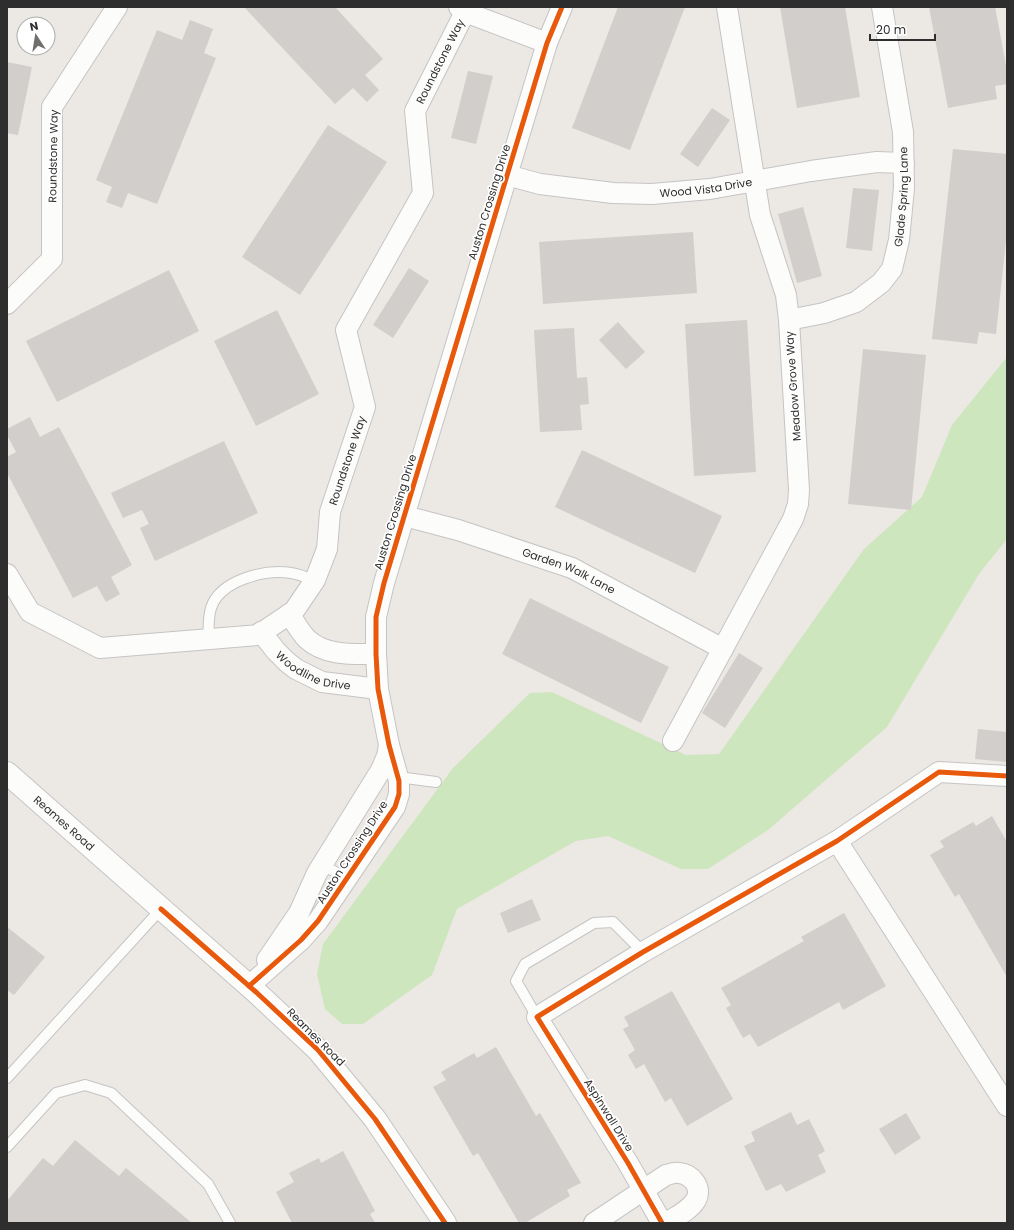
<svg xmlns="http://www.w3.org/2000/svg" width="1014" height="1230" font-family="Poppins,sans-serif">
  <style>
    .green { fill: #cee6be }
    .building { fill: #d1cecb }
    .lines { fill: none; stroke-linecap: round; stroke-linejoin: round }
    .service-casing { stroke: #c5c4c5; stroke-width: 12 }
    .minor-casing { stroke: #c5c4c5; stroke-width: 22 }
    .secondary-casing { stroke: #c5c4c5; stroke-width: 24 }
    .service { stroke: #fcfcfb; stroke-width: 10 }
    .minor { stroke: #fcfcfb; stroke-width: 20 }
    .secondary { stroke: #fcfcfb; stroke-width: 22 }
    .cycleway-casing { stroke: #fff; stroke-width: 8 }
    .cycleway { stroke: #e8590c; stroke-width: 5 }
    .labels { text-anchor: middle; dominant-baseline: central; stroke-width: 3.5; stroke-linejoin: round; paint-order: stroke }
    .street-label { font-size: 11px; fill: #2e2e2e; stroke: #fff }
  </style>
  <rect width="100%" height="100%" fill="#ece8e4"/>
  <polygon class="green" points="1007,357 1007,539 979,574 887,727 768,830 708,869 681,869 608,836 576,841 457,909 432,975 363,1024 342,1024 325,1009 317,974 323,944 453,768 530,693 552,692 686,755 719,754 864,549 922,497 952,425"/>
  <g class="building">
    <polygon points="244,7 335,7 383,59 365,75 379,90 367,102 353,88 335,104"/>
    <polygon points="618,7 685,7 630,150 572,128"/>
    <polygon points="780,7 845,7 860,97 797,108"/>
    <polygon points="929,7 995,7 1007,71 1007,84 995,86 997,99 948,108"/>
    <polygon points="190,20 213,29 204,53 216,58 157,204 128,193 122,208 106,202 112,187 96,180 157,30 182,40"/>
    <polygon points="7,62 32,67 18,135 7,133"/>
    <polygon points="468,71 493,76 476,144 451,138"/>
    <polygon points="712,108 730,120 698,167 680,154"/>
    <polygon points="328,125 387,162 300,295 242,257"/>
    <polygon points="953,149 1007,154 1007,231 996,334 979,332 977,344 932,339"/>
    <polygon points="853,188 879,190 872,251 846,248"/>
    <polygon points="803,207 822,276 797,283 778,214"/>
    <polygon points="693,232 697,293 543,304 539,242"/>
    <polygon points="409,268 429,281 393,338 373,325"/>
    <polygon points="169,270 199,331 57,402 26,341"/>
    <polygon points="277,310 319,394 256,426 214,341"/>
    <polygon points="747,320 756,472 694,476 685,324"/>
    <polygon points="618,322 645,352 626,369 599,340"/>
    <polygon points="574,328 577,378 587,377 589,404 580,405 582,430 540,432 534,330"/>
    <polygon points="863,349 926,355 911,510 848,504"/>
    <polygon points="30,417 40,437 59,427 132,565 111,577 120,594 106,602 97,586 73,598 7,473 7,457 16,452 7,435 7,429"/>
    <polygon points="224,441 258,513 155,561 140,528 149,524 142,510 123,518 111,493"/>
    <polygon points="582,450 722,516 695,573 555,507"/>
    <polygon points="530,598 669,667 641,723 502,654"/>
    <polygon points="739,653 763,668 725,728 702,713"/>
    <polygon points="978,729 1007,732 1007,762 975,759"/>
    <polygon points="992,816 1007,842 1007,977 959,894 955,897 930,855 944,847 940,841 973,822 976,826"/>
    <polygon points="532,899 541,920 508,933 500,913"/>
    <polygon points="844,913 886,986 843,1010 839,1002 758,1047 750,1034 743,1038 726,1008 731,1005 721,988 804,941 801,937"/>
    <polygon points="7,927 45,957 14,995 7,990"/>
    <polygon points="672,991 733,1099 687,1126 671,1098 665,1102 644,1064 636,1069 628,1055 635,1050 623,1029 629,1026 624,1017"/>
    <polygon points="496,1047 536,1116 540,1113 581,1183 567,1190 570,1196 525,1223 519,1223 478,1153 473,1156 433,1087 446,1080 441,1072 474,1053 477,1058"/>
    <polygon points="791,1112 797,1125 809,1119 825,1151 818,1155 826,1172 786,1192 781,1184 766,1191 744,1146 755,1141 751,1132"/>
    <polygon points="906,1113 921,1138 895,1155 879,1129"/>
    <polygon points="75,1140 119,1176 126,1168 192,1223 7,1223 7,1201 43,1158 53,1166"/>
    <polygon points="343,1151 375,1211 370,1214 375,1223 292,1223 276,1192 294,1182 289,1173 319,1158 321,1163"/>
  </g>
  <g class="lines">
    <defs>
      <g id="service">
        <path d="M208 639C209 629 208 617 211 608 220 580 265 569 291 573 299 574 307 578 315 580"/>
        <polyline points="398,777 436,782"/>
        <polyline points="322,865 347,878"/>
        <polyline points="537,1017 516,981 525,964 594,923 613,922 643,952"/>
        <polyline points="7,1078 161,909"/>
        <polyline points="7,1147 56,1093 85,1085 111,1093 208,1184 230,1223"/>
      </g>
      <g id="minor">
        <polyline points="459,7 465,12 547,43"/>
        <path id="s1" d="M507 175 540 184 613 193 652 194 710 189 811 171 877 162 904 163"/>
        <polyline points="7,304 52,259 52,107 117,7"/>
        <path id="s2" d="M789 320 824 313 856 302 881 283 892 269 899 240 904 188 903 132 882 7"/>
        <path id="s3" d="M405 516 458 530 572 568 723 649"/>
        <path id="s4" d="M7 574 30 612 100 648 258 635 294 611 315 580 327 549 330 512 365 407 346 330 423 193 415 111 465 12"/>
        <path d="M289 614C295 622 300 632 307 639 325 656 353 654 376 654"/>
        <path id="s5" d="M261 632 276 651 287 662 296 669 322 682 378 689"/>
        <polyline points="673,741 793,519 798,504 799,490 789,320 786,295 760,215 727,7"/>
        <polyline points="837,841 1007,1106"/>
        <polyline points="267,960 299,913 317,873 381,770 387,756 389,745"/>
        <polyline points="249,986 301,940 318,921 395,807 399,794 399,781 389,745 378,689 376,654 376,617 384,583 547,43 562,7"/>
        <path d="M594 1223 666 1175C670 1174 675 1172 679 1173 691 1174 703 1187 696 1200 689 1211 677 1216 666 1223"/>
        <polyline points="662,1223 628,1163 537,1017 643,952 837,841 939,772 1007,776"/>
      </g>
      <g id="secondary">
        <path id="s6" d="M7 773 256 992 318 1050 375 1119 445 1223"/>
      </g>
    </defs>
    <use href="#service" class="service-casing"/>
    <use href="#minor" class="minor-casing"/>
    <use href="#secondary" class="secondary-casing"/>
    <use href="#service" class="service"/>
    <use href="#minor" class="minor"/>
    <use href="#secondary" class="secondary"/>
    <defs>
      <g id="cycleway">
        <polyline points="161,909 256,992 318,1050 375,1119 445,1223"/>
        <polyline points="249,986 301,940 318,921 395,807 399,794 399,781 389,745 378,689 376,654 376,617 384,583 547,43 562,7"/>
        <polyline points="662,1223 628,1163 537,1017 643,952 837,841 939,772 1007,776"/>
      </g>
    </defs>
    <use href="#cycleway" class="cycleway-casing"/>
    <use href="#cycleway" class="cycleway"/>
  </g>
  <g class="labels">
    <g class="street-label">
      <text stroke="none"><textPath href="#s4" startOffset="918">Roundstone Way</textPath></text>
      <text transform="translate(53 156) rotate(-89)">Roundstone Way</text>
      <text stroke="none"><textPath href="#s1" startOffset="201">Wood Vista Drive</textPath></text>
      <text stroke="none"><textPath href="#s2" startOffset="192">Glade Spring Lane</textPath></text>
      <text transform="translate(489 202) rotate(-73)">Auston Crossing Drive</text>
      <text transform="translate(793 386) rotate(-94)">Meadow Grove Way</text>
      <text stroke="none"><textPath href="#s4" startOffset="487">Roundstone Way</textPath></text>
      <text transform="translate(395 512) rotate(-73)">Auston Crossing Drive</text>
      <text stroke="none"><textPath href="#s3" startOffset="173">Garden Walk Lane</textPath></text>
      <text stroke="none"><textPath href="#s5" startOffset="68">Woodline Drive</textPath></text>
      <text stroke="none"><textPath href="#s6" startOffset="76">Reames Road</textPath></text>
      <text transform="translate(352 852) rotate(-57)">Auston Crossing Drive</text>
      <text transform="translate(316 1037) rotate(45)">Reames Road</text>
      <text transform="translate(609 1115) rotate(58)">Aspinwall Drive</text>
    </g>
  </g>
  <rect width="1014" height="1230" fill="none" stroke="#2e2e2e" stroke-width="16"/>
  <g transform="translate(36 36) rotate(348)"><circle r="19" fill="#ffffff" stroke="#ababab"/>
  <path d="M0-3L7 15L0 10L-7 15Z" fill="#706f6e"/>
  <text y="-6" font-size="11" font-weight="bold" text-anchor="middle" fill="#2e2e2e">N</text>
  </g>
  <path d="M870 34v6h65v-6" fill="none" stroke="#2e2e2e" stroke-width="2"/>
  <text x="876" y="34" font-size="12" fill="#2e2e2e" stroke="#ffffff" stroke-width="3" paint-order="stroke">20 m</text>
</svg>
